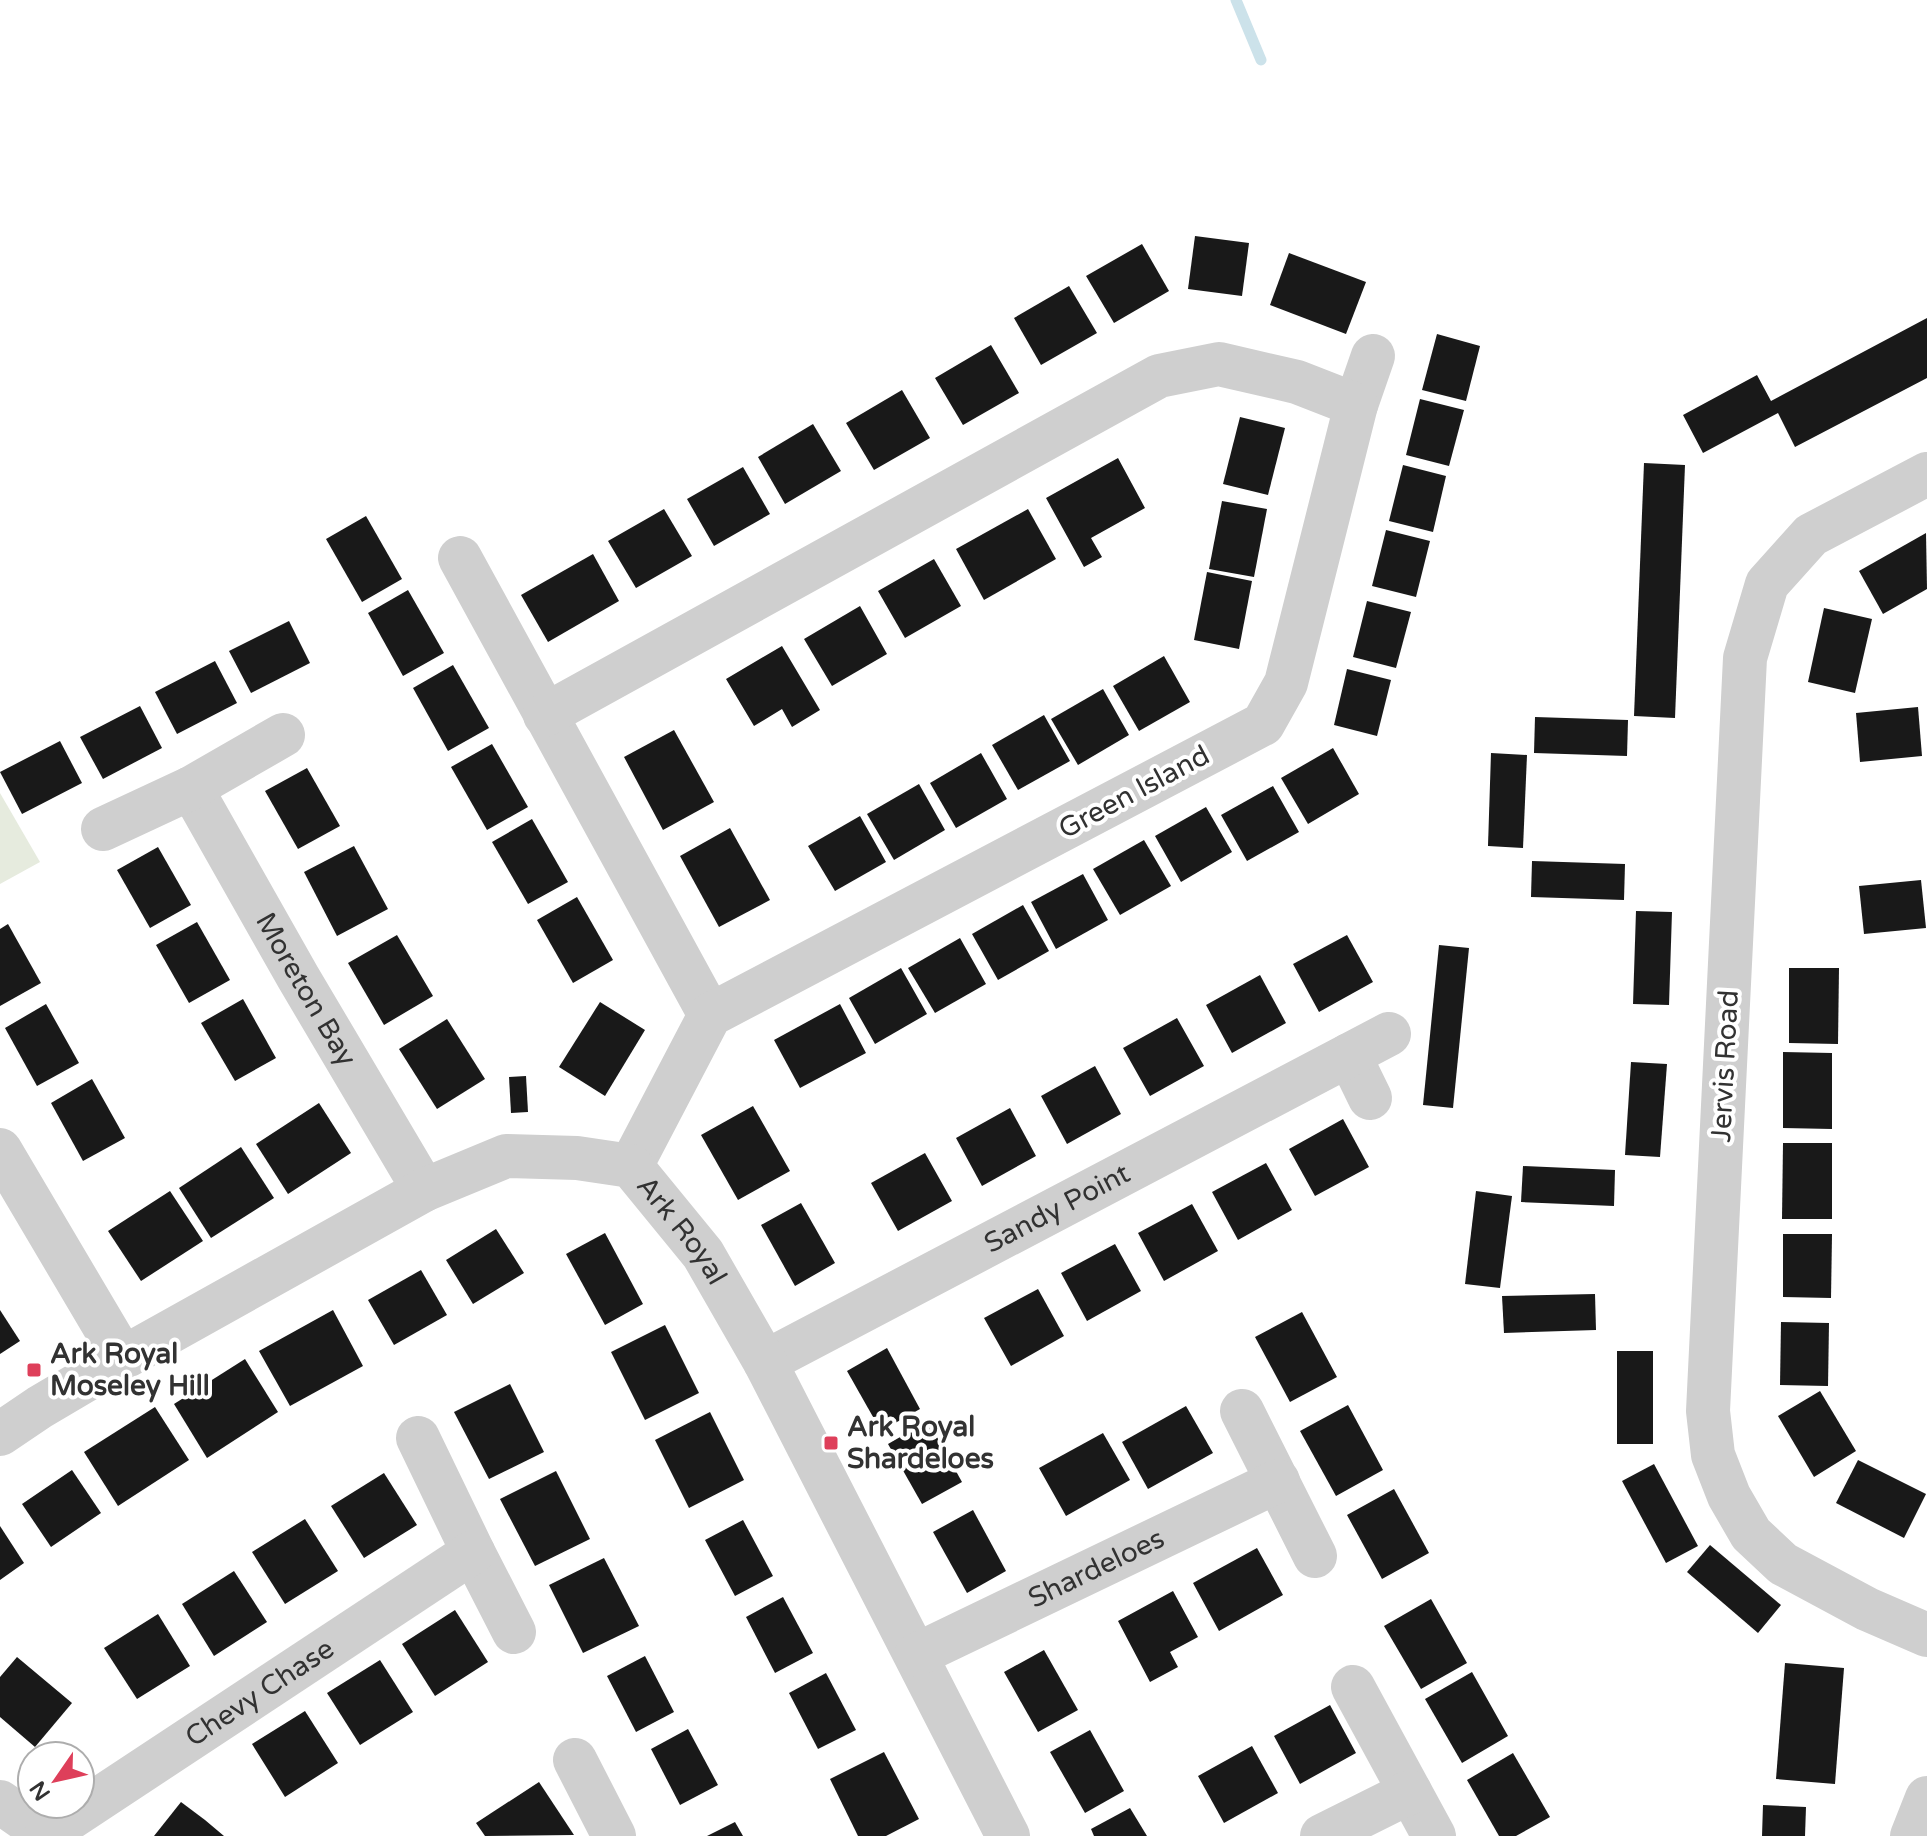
<svg xmlns="http://www.w3.org/2000/svg" width="1927" height="1836" font-family="'Varela Round',sans-serif">
  <style>
    .green { fill: #e6ebde }
    .lines { fill: none; stroke-linecap: round; stroke-linejoin: round }
    .stream { stroke: #cce2ea; stroke-width: 11 }
    .building { fill: #191919 }
    .minor { stroke: #cfcfcf; stroke-width: 44 }
    .poi-dot { fill: #de3f5a; stroke: #fff; stroke-width: 3 }
    .labels { text-anchor: middle; dominant-baseline: central; stroke-width: 8; stroke-linejoin: round; paint-order: stroke }
    .street-label { font-size: 28px; fill: #323232; stroke: #fff }
    .poi-label { font-size: 28px; font-weight: bold; fill: #323232; stroke: #fff; text-anchor: start }
  </style>
  <rect width="100%" height="100%" fill="#fff"/>
  <polygon class="green" points="0,793 40,862 0,884"/>
  <g class="lines">
    <polyline class="stream" points="1236,0 1261,60"/>
  </g>
  <g class="building">
    <polygon points="1195,236 1249,243 1242,296 1188,289"/>
    <polygon points="1142,244 1169,291 1114,323 1086,276"/>
    <polygon points="1289,253 1366,282 1346,334 1270,305"/>
    <polygon points="1069,286 1097,333 1041,365 1014,318"/>
    <polygon points="1927,318 1927,378 1795,447 1778,413 1703,453 1683,415 1757,375 1771,401"/>
    <polygon points="1437,334 1480,346 1466,401 1422,390"/>
    <polygon points="991,345 1019,393 963,425 935,378"/>
    <polygon points="902,390 930,438 874,470 846,423"/>
    <polygon points="1420,399 1464,410 1449,466 1406,455"/>
    <polygon points="1240,417 1285,428 1268,495 1223,484"/>
    <polygon points="813,424 841,471 785,504 758,457"/>
    <polygon points="1118,458 1145,508 1091,538 1102,557 1084,567 1046,498"/>
    <polygon points="1644,463 1685,465 1675,718 1634,716"/>
    <polygon points="1403,465 1446,476 1433,532 1389,521"/>
    <polygon points="743,467 770,514 714,546 687,499"/>
    <polygon points="1222,501 1267,509 1254,577 1209,569"/>
    <polygon points="664,509 692,556 636,588 608,541"/>
    <polygon points="1028,509 1056,559 984,600 956,549"/>
    <polygon points="366,516 402,579 362,602 326,539"/>
    <polygon points="1386,530 1430,541 1416,597 1372,586"/>
    <polygon points="1926,533 1927,589 1883,614 1859,571"/>
    <polygon points="593,554 619,601 548,642 521,595"/>
    <polygon points="934,559 961,606 905,638 878,591"/>
    <polygon points="1207,572 1252,581 1239,649 1194,640"/>
    <polygon points="408,590 444,653 403,676 368,613"/>
    <polygon points="1367,601 1411,612 1396,668 1353,657"/>
    <polygon points="860,606 887,654 832,686 804,639"/>
    <polygon points="1824,608 1872,619 1855,693 1808,682"/>
    <polygon points="289,621 310,663 251,693 229,651"/>
    <polygon points="782,646 820,710 792,727 782,709 754,726 726,679"/>
    <polygon points="1164,656 1190,702 1139,731 1113,686"/>
    <polygon points="215,661 237,703 177,734 155,692"/>
    <polygon points="453,665 489,728 448,751 413,688"/>
    <polygon points="1347,669 1391,680 1377,736 1334,725"/>
    <polygon points="1103,689 1129,735 1078,765 1051,719"/>
    <polygon points="140,706 162,748 103,779 80,737"/>
    <polygon points="1918,707 1922,756 1860,762 1856,713"/>
    <polygon points="1044,715 1070,761 1018,790 992,745"/>
    <polygon points="1535,717 1628,720 1627,756 1534,753"/>
    <polygon points="674,730 714,802 663,830 624,757"/>
    <polygon points="60,741 82,783 22,814 0,772"/>
    <polygon points="492,744 528,807 487,830 451,767"/>
    <polygon points="1333,748 1359,794 1308,824 1281,778"/>
    <polygon points="981,753 1007,799 956,828 930,783"/>
    <polygon points="1491,753 1527,755 1523,848 1488,846"/>
    <polygon points="307,768 340,826 298,849 265,791"/>
    <polygon points="919,784 945,830 894,860 867,814"/>
    <polygon points="1273,786 1299,832 1247,861 1221,815"/>
    <polygon points="1206,807 1232,852 1181,882 1155,836"/>
    <polygon points="860,816 886,862 835,891 808,846"/>
    <polygon points="532,819 568,882 528,904 492,842"/>
    <polygon points="730,828 770,900 719,927 680,856"/>
    <polygon points="1144,840 1171,886 1120,915 1093,869"/>
    <polygon points="354,846 388,909 337,936 304,872"/>
    <polygon points="158,847 191,905 150,928 117,870"/>
    <polygon points="1532,861 1625,864 1624,900 1531,897"/>
    <polygon points="1083,874 1108,920 1056,949 1031,902"/>
    <polygon points="1921,880 1926,928 1864,934 1859,886"/>
    <polygon points="577,897 613,960 573,983 537,920"/>
    <polygon points="1023,905 1049,951 998,980 972,934"/>
    <polygon points="1636,911 1672,912 1669,1005 1633,1004"/>
    <polygon points="197,922 230,980 189,1003 156,945"/>
    <polygon points="8,924 41,983 0,1006 0,929"/>
    <polygon points="397,935 433,996 384,1025 348,963"/>
    <polygon points="1347,935 1373,982 1319,1012 1293,964"/>
    <polygon points="960,938 986,984 935,1013 908,968"/>
    <polygon points="1439,945 1469,948 1453,1108 1423,1105"/>
    <polygon points="901,968 927,1014 875,1044 849,998"/>
    <polygon points="1789,968 1839,968 1838,1044 1789,1043"/>
    <polygon points="1260,975 1286,1023 1232,1053 1206,1005"/>
    <polygon points="243,999 276,1058 235,1081 201,1023"/>
    <polygon points="600,1002 645,1030 605,1096 559,1067"/>
    <polygon points="46,1004 79,1063 37,1086 5,1028"/>
    <polygon points="840,1004 866,1053 800,1088 774,1040"/>
    <polygon points="1177,1018 1204,1066 1150,1096 1123,1048"/>
    <polygon points="447,1019 485,1079 437,1109 399,1049"/>
    <polygon points="1783,1052 1832,1053 1832,1129 1783,1128"/>
    <polygon points="1631,1062 1667,1064 1660,1157 1625,1155"/>
    <polygon points="1095,1066 1121,1114 1067,1144 1041,1096"/>
    <polygon points="526,1076 528,1112 511,1113 509,1077"/>
    <polygon points="92,1079 125,1138 83,1161 51,1103"/>
    <polygon points="319,1103 351,1153 288,1194 256,1144"/>
    <polygon points="753,1106 790,1171 738,1200 701,1135"/>
    <polygon points="1010,1108 1036,1156 982,1186 956,1138"/>
    <polygon points="1343,1119 1369,1167 1315,1196 1289,1149"/>
    <polygon points="1783,1143 1832,1143 1832,1219 1782,1219"/>
    <polygon points="241,1147 274,1198 211,1238 179,1188"/>
    <polygon points="925,1153 952,1201 898,1231 871,1183"/>
    <polygon points="1266,1163 1292,1210 1238,1240 1212,1192"/>
    <polygon points="1523,1166 1615,1170 1614,1206 1521,1202"/>
    <polygon points="170,1191 203,1241 141,1281 108,1231"/>
    <polygon points="1476,1191 1512,1196 1500,1288 1465,1284"/>
    <polygon points="801,1203 835,1263 795,1286 761,1225"/>
    <polygon points="1192,1204 1218,1251 1164,1281 1138,1233"/>
    <polygon points="496,1229 524,1273 473,1304 446,1260"/>
    <polygon points="605,1233 643,1304 605,1325 566,1254"/>
    <polygon points="1783,1234 1832,1234 1831,1298 1783,1297"/>
    <polygon points="1115,1244 1141,1291 1087,1321 1061,1273"/>
    <polygon points="421,1270 447,1315 394,1345 368,1300"/>
    <polygon points="1038,1289 1064,1336 1011,1366 984,1318"/>
    <polygon points="1595,1294 1596,1330 1504,1333 1502,1296"/>
    <polygon points="0,1310 20,1341 0,1354"/>
    <polygon points="333,1310 363,1366 290,1406 259,1351"/>
    <polygon points="1302,1312 1337,1377 1290,1402 1255,1337"/>
    <polygon points="1781,1322 1829,1323 1828,1386 1780,1385"/>
    <polygon points="665,1325 699,1393 645,1420 611,1352"/>
    <polygon points="887,1348 920,1409 881,1431 847,1371"/>
    <rect x="1617" y="1351" width="36" height="93"/>
    <polygon points="245,1359 278,1412 207,1458 174,1404"/>
    <polygon points="510,1384 544,1452 489,1479 454,1412"/>
    <polygon points="1820,1391 1856,1451 1814,1477 1778,1416"/>
    <polygon points="1348,1405 1383,1470 1336,1496 1300,1431"/>
    <polygon points="1186,1406 1213,1453 1148,1489 1122,1442"/>
    <polygon points="155,1407 189,1460 118,1506 84,1452"/>
    <polygon points="710,1412 744,1480 689,1508 655,1440"/>
    <polygon points="928,1421 962,1482 922,1504 888,1444"/>
    <polygon points="1103,1433 1130,1480 1066,1516 1039,1468"/>
    <polygon points="1858,1460 1926,1494 1904,1538 1836,1503"/>
    <polygon points="1654,1464 1698,1546 1666,1563 1622,1481"/>
    <polygon points="72,1470 101,1513 51,1547 22,1504"/>
    <polygon points="556,1471 590,1539 535,1566 500,1499"/>
    <polygon points="384,1473 417,1525 364,1558 331,1506"/>
    <polygon points="1394,1489 1429,1553 1382,1579 1347,1515"/>
    <polygon points="973,1510 1006,1571 967,1593 933,1532"/>
    <polygon points="305,1519 338,1571 285,1604 252,1552"/>
    <polygon points="743,1520 773,1576 735,1596 705,1540"/>
    <polygon points="0,1526 24,1563 0,1580"/>
    <polygon points="1710,1545 1781,1605 1758,1633 1687,1572"/>
    <polygon points="1257,1548 1283,1595 1219,1631 1193,1583"/>
    <polygon points="604,1558 639,1626 583,1653 549,1585"/>
    <polygon points="234,1571 267,1622 214,1656 182,1604"/>
    <polygon points="1173,1591 1198,1637 1170,1652 1178,1667 1150,1682 1118,1621"/>
    <polygon points="783,1597 813,1653 775,1673 746,1617"/>
    <polygon points="1431,1599 1467,1663 1421,1689 1384,1626"/>
    <polygon points="455,1610 488,1662 435,1696 402,1644"/>
    <polygon points="158,1614 190,1666 137,1699 104,1648"/>
    <polygon points="1044,1650 1078,1710 1038,1732 1004,1672"/>
    <polygon points="645,1656 674,1712 636,1732 607,1676"/>
    <polygon points="17,1657 72,1703 35,1747 0,1717 0,1677"/>
    <polygon points="380,1660 413,1712 360,1745 327,1693"/>
    <polygon points="1785,1663 1844,1668 1835,1784 1776,1779"/>
    <polygon points="1472,1672 1508,1736 1462,1763 1425,1699"/>
    <polygon points="826,1673 856,1730 818,1749 789,1693"/>
    <polygon points="1330,1705 1356,1753 1300,1784 1274,1736"/>
    <polygon points="305,1711 338,1763 285,1797 252,1744"/>
    <polygon points="688,1729 718,1785 680,1805 651,1749"/>
    <polygon points="1090,1730 1124,1791 1085,1813 1050,1752"/>
    <polygon points="1252,1746 1278,1793 1224,1823 1198,1776"/>
    <polygon points="884,1752 919,1819 886,1836 858,1836 830,1779"/>
    <polygon points="1513,1753 1550,1817 1516,1836 1499,1836 1467,1780"/>
    <polygon points="539,1782 574,1835 485,1836 476,1823"/>
    <polygon points="181,1802 205,1820 224,1836 154,1836"/>
    <polygon points="1763,1805 1806,1807 1805,1836 1762,1836"/>
    <polygon points="1130,1808 1147,1836 1094,1836 1091,1829"/>
    <polygon points="735,1822 743,1836 707,1836"/>
  </g>
  <g class="lines">
    <g class="minor">
      <polyline points="1356,405 1373,356"/>
      <polyline points="1927,474 1811,535 1767,584 1745,658 1708,1411 1713,1455 1729,1496 1751,1534 1783,1564 1867,1609 1927,1635"/>
      <polyline points="460,558 710,1015"/>
      <polyline points="545,715 1159,376 1219,364 1297,382 1356,405 1286,683 1263,724 710,1015 631,1166"/>
      <path id="s1" d="M191 788 298 977 424 1190"/>
      <polyline points="103,829 191,788 283,735"/>
      <polyline points="1349,1055 1370,1098"/>
      <polyline points="0,1150 123,1358"/>
      <path id="s2" d="M765 1362 1389 1034"/>
      <polyline points="1242,1411 1315,1556"/>
      <path id="s3" d="M0 1434 40 1407 123 1358 424 1190 506 1156 577 1158 631 1166 703 1254 765 1362 1008 1836"/>
      <polyline points="418,1438 473,1552 514,1632"/>
      <path id="s4" d="M916 1655 1278 1481"/>
      <polyline points="1353,1687 1434,1836"/>
      <polyline points="575,1760 614,1836"/>
      <polyline points="0,1802 49,1836"/>
      <path id="s5" d="M46 1834 473 1552"/>
      <polyline points="1322,1836 1410,1792"/>
      <polyline points="1912,1836 1927,1798"/>
    </g>
  </g>
  <g class="poi-dot">
    <rect x="26" y="1362" width="16" height="16" rx="4"/>
    <rect x="823" y="1435" width="16" height="16" rx="4"/>
  </g>
  <g class="labels">
    <g class="street-label">
      <text transform="translate(1134 792) rotate(-28)">Green Island</text>
      <text stroke="none"><textPath href="#s1" startOffset="232">Moreton Bay</textPath></text>
      <text transform="translate(1725 1066) rotate(-87)">Jervis Road</text>
      <text stroke="none"><textPath href="#s2" startOffset="330">Sandy Point</textPath></text>
      <text stroke="none"><textPath href="#s3" startOffset="786">Ark Royal</textPath></text>
      <text stroke="none"><textPath href="#s4" startOffset="200">Shardeloes</textPath></text>
      <text stroke="none"><textPath href="#s5" startOffset="256">Chevy Chase</textPath></text>
    </g>
    <g class="poi-label">
      <text x="50" y="1354">Ark Royal<tspan x="50" dy="32">Moseley Hill</tspan></text>
      <text x="847" y="1427">Ark Royal<tspan x="847" dy="32">Shardeloes</tspan></text>
    </g>
  </g>
  <g transform="translate(56 1780) rotate(236)"><circle r="38" fill="#ffffff" stroke="#adadad" stroke-width="2"/>
  <path d="M0-6L14 30L0 20L-14 30Z" fill="#de3f5a"/>
  <text y="-12" font-size="22" font-weight="bold" text-anchor="middle" fill="#323232">N</text>
  </g>
</svg>
